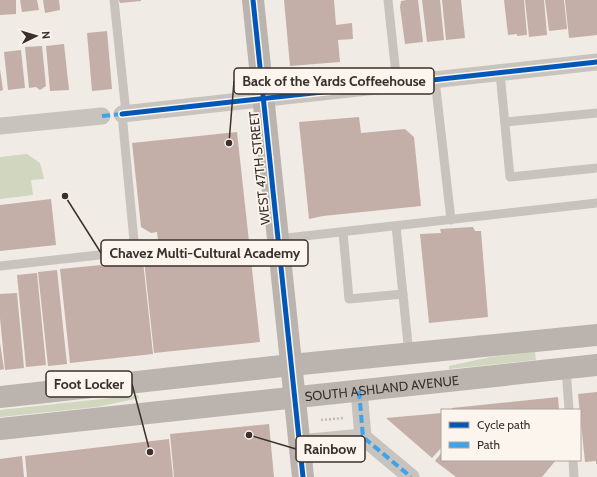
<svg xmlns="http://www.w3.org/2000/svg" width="597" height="477" font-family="Cabin,sans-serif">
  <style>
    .green { fill: #d1d6bf }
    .building { fill: #c3afa7 }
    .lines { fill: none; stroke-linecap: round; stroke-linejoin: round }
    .path { stroke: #c2bbb6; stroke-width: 2.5; stroke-dasharray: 2 2; stroke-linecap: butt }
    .lane { stroke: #c9c3be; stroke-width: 9 }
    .street { stroke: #c9c3be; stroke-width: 17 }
    .secondary { stroke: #bab3ae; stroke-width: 22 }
    .quiet { stroke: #3fa3eb; stroke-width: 4; stroke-dasharray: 8 4; stroke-linecap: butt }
    .cycleway-casing { stroke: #fbf5ee; stroke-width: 8 }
    .cycleway { stroke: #0057b8; stroke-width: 5 }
    .labels { text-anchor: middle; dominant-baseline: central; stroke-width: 3.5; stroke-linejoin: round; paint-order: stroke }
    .street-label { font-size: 13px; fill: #3b302b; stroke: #fbf5ee }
    .leader { fill: none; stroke: #3b302b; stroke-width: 1.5 }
    .callout-dot { fill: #3b302b; stroke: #fbf5ee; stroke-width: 1.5 }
    .callout { fill: #fbf5ee; stroke: #3b302b; stroke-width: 1.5 }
    .callout-label { font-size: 14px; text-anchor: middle; font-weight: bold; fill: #3b302b }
  </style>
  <rect width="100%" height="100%" fill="#f0ebe5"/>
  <g class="green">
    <polygon points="27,154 40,163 44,179 31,180 33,195 0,199 0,157"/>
    <polygon points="535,352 536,360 449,369 449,366 491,357"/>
    <polygon points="138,395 139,398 97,407 0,417 0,410"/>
  </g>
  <g class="building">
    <polygon points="0,0 16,0 16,14 0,15"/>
    <polygon points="20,0 37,0 39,10 22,12"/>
    <polygon points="43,0 59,0 60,10 45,13"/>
    <polygon points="119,0 141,0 141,1 120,3"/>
    <polygon points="284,0 334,0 336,25 352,23 353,39 338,40 340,62 290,66"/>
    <polygon points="407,0 418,0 423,42 405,44 400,7 401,1"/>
    <polygon points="422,0 440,0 444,40 427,42"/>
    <polygon points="442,0 461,0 465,38 446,40"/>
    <polygon points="504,0 524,0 527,35 517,36 517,34 508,35"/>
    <polygon points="525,0 544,0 547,35 529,37"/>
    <polygon points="545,0 564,0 567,29 549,31"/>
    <polygon points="565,0 597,0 597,35 569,38"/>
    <polygon points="107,31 112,89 92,91 87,33"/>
    <polygon points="64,44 69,90 50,91 46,46"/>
    <polygon points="42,46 46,86 40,90 36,87 29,88 25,47"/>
    <polygon points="21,50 25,88 8,90 4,52"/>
    <polygon points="0,69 3,90 0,91"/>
    <polygon points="359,117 361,133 405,129 414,137 421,206 323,216 309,219 299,122"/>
    <polygon points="237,132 260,342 154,353 144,260 160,258 157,232 151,233 141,227 132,143"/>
    <polygon points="51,199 56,245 0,251 0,205"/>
    <polygon points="473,227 475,231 481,231 488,317 429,323 420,234 441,233 440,229"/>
    <polygon points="143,261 153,354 70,363 60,269"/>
    <polygon points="57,270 67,364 48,366 38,272"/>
    <polygon points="37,273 46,365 26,367 17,275"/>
    <polygon points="17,293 24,368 5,370 0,318 0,294"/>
    <polygon points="0,343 4,369 0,370"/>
    <polygon points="597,392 597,464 596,464 596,461 585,462 578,394"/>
    <polygon points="558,397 559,410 452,410 452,408"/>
    <polygon points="442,413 442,447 432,458 386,418"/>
    <polygon points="269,424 274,477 174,477 170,434"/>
    <polygon points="169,439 173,477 27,477 25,456"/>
    <polygon points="442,452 442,460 556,460 542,477 456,477 435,461"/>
    <polygon points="22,456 24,477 0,477 0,459"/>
  </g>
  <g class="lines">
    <polyline class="path" points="321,420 344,418"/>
    <g class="lane">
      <polyline points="114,0 126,113"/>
      <polyline points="388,0 397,84"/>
      <polyline points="500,73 510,177 597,168"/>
      <polyline points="435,80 451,220"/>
      <polyline points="505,122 597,113"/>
      <polyline points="396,226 409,354"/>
      <polyline points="343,232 349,299 403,294"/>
      <polyline points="278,239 597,203"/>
      <polyline points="0,266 135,251 122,114"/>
      <polyline points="566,368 569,410"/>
      <polyline points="573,460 574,477"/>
    </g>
    <g class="street">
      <polyline points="122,114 597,62"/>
      <polyline points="0,126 102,116"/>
      <polyline points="359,391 363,437 411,477"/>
      <polyline points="299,443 363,437"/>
    </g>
    <g class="secondary">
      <polyline points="253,0 303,477"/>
      <polyline points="0,397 291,365 597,335"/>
      <path id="s1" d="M0 429 597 365"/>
    </g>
    <g class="quiet">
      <polyline points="102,116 122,114"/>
      <polyline points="359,391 363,437 411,477"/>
      <polyline points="299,443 363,437"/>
    </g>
    <defs>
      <g id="cycleway">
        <polyline points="253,0 303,477"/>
        <polyline points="122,114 597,62"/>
      </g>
    </defs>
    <use href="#cycleway" class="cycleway-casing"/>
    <use href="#cycleway" class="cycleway"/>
  </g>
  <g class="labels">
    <g class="street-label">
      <text transform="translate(259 168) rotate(-96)">WEST 47TH STREET</text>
      <text stroke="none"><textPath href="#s1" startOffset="384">SOUTH ASHLAND AVENUE</textPath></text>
    </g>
  </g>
  <path class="leader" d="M229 143L234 81M65 196L101 253M150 452L132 384M249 435L296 449"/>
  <g class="callout-dot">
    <circle cx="229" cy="143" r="4"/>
    <circle cx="65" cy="196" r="4"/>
    <circle cx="150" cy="452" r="4"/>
    <circle cx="249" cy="435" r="4"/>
  </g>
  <g class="callout">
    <rect x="234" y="68" width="200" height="26" rx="4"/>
    <rect x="101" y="240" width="207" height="26" rx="4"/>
    <rect x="46" y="371" width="86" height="26" rx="4"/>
    <rect x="296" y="436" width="69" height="26" rx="4"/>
  </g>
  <g class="callout-label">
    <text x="334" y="86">Back of the Yards Coffeehouse</text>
    <text x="205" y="258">Chavez Multi-Cultural Academy</text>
    <text x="89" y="389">Foot Locker</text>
    <text x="330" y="454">Rainbow</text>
  </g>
  <rect x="441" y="409" width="140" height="52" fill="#fbf5ee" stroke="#aea6a0"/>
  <rect x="449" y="422" width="20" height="6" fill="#0057b8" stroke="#aea6a0"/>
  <text x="477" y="429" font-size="12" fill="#3b302b">Cycle path</text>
  <rect x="449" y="442" width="20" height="6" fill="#3fa3eb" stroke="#aea6a0"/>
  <text x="477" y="449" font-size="12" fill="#3b302b">Path</text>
  <g transform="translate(36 36) rotate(85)" stroke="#fbf5ee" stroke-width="3" paint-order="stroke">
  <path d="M0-3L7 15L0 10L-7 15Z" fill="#3b302b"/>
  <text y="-6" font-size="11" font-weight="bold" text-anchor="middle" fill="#3b302b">N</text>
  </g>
</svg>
